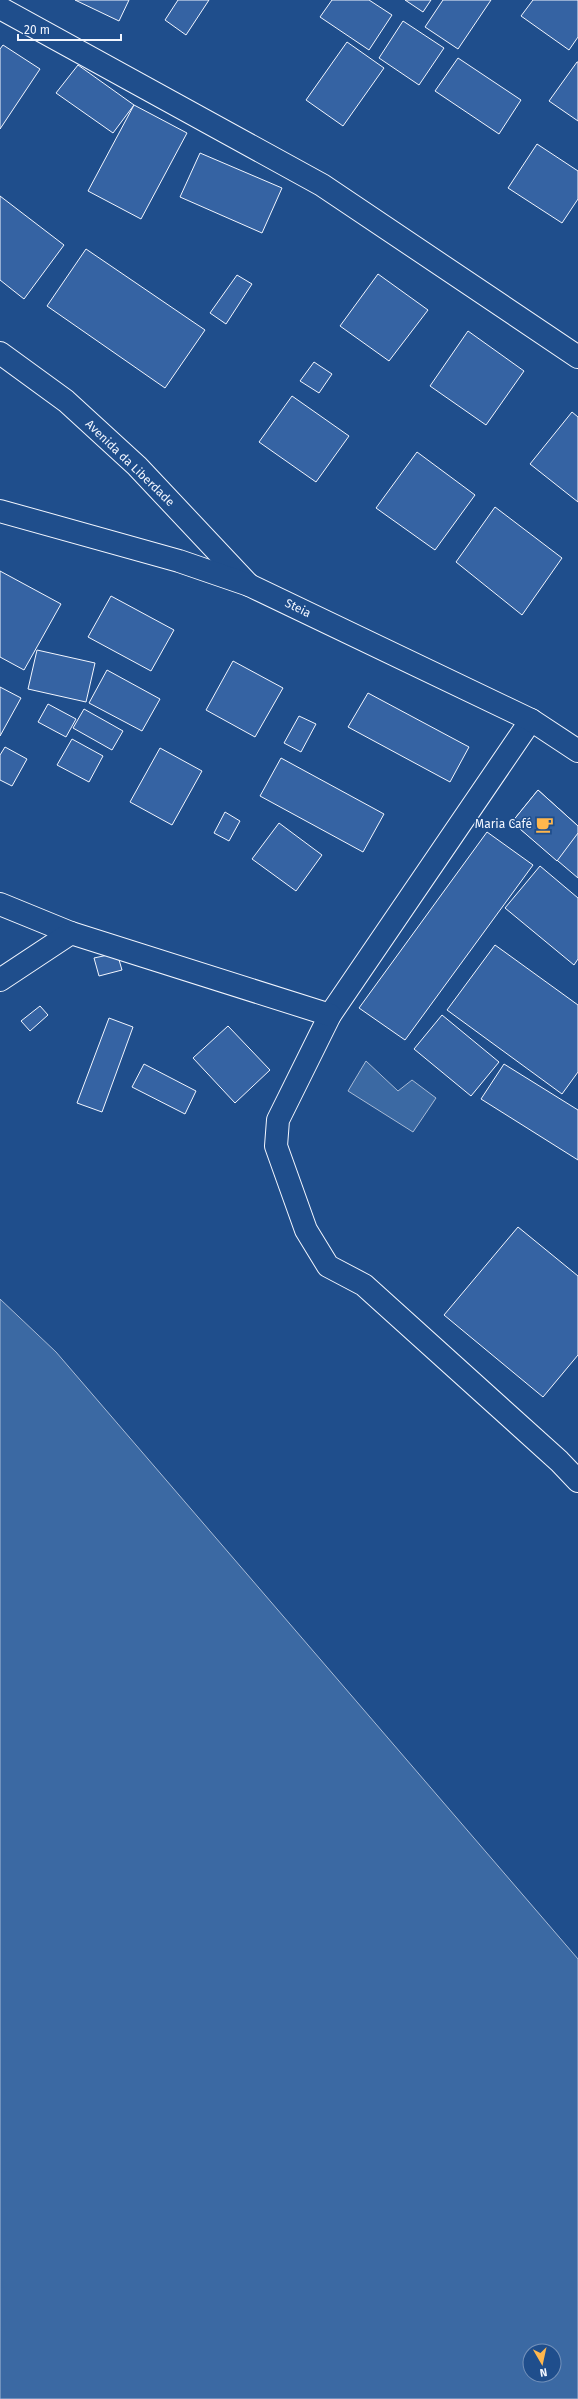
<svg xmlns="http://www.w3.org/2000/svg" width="578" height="2399" font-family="'Fira Sans',sans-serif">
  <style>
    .water { fill: #3b69a3; stroke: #a8bbd7; fill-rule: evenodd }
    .building { fill: #3563a3; stroke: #f2f6ff }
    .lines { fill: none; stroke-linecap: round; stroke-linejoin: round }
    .street-casing { stroke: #f2f6ff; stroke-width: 24 }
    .primary-casing { stroke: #f2f6ff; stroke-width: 24 }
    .street { stroke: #1f4e8c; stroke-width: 22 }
    .primary { stroke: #1f4e8c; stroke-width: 22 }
    .labels { text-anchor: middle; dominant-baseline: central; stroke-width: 3; stroke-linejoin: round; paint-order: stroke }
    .street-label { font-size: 12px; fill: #f2f6ff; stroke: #1f4e8c }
    .poi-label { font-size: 12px; fill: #f2f6ff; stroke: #1f4e8c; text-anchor: end }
  </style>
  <rect width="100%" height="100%" fill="#1f4e8c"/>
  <g class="water">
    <polygon points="366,1061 398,1091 412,1080 436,1098 413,1132 348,1091"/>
    <path d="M0 1299 56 1352 578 1959V2399H0ZM530 2351H554V2375H530Z"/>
  </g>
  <g class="building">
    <polygon points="75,0 129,0 119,21"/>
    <polygon points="178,0 209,0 186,35 165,20"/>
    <polygon points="332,0 369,0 392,15 369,50 320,17"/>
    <polygon points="405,0 431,0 423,12"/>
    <polygon points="443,0 491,0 458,49 425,27"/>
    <polygon points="533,0 578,0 578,37 569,50 521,16"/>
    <polygon points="403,21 444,48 419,85 379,58"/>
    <polygon points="347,42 384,68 343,126 306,100"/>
    <polygon points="3,45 40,69 0,129 0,49"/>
    <polygon points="458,58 521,100 499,134 435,91"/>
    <polygon points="577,62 578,62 578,121 549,101"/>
    <polygon points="78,65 134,105 113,133 56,93"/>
    <polygon points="134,105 187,133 141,219 88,191"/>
    <polygon points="537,144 578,171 578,199 562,223 508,188"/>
    <polygon points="200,153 282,188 262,233 180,197"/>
    <polygon points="0,196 64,245 24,299 0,280"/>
    <polygon points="86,249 205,330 165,388 47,306"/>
    <polygon points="378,274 428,310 389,361 340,326"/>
    <polygon points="237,275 252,284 226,324 210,313"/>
    <polygon points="468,331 524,371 486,425 430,386"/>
    <polygon points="314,362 332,374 319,393 300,381"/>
    <polygon points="292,396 349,436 316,482 259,442"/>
    <polygon points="572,412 578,417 578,502 530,464"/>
    <polygon points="417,452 475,495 435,550 376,508"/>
    <polygon points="495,507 562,558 522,615 456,562"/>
    <polygon points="0,571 61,604 24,670 0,657"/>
    <polygon points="111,596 174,630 151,671 88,637"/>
    <polygon points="37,650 95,663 86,702 28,689"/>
    <polygon points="233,661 283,688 255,737 206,710"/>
    <polygon points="107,670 160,699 142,731 89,703"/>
    <polygon points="0,687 21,698 0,736"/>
    <polygon points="368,693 469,747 450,782 348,727"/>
    <polygon points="48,704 76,719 66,737 38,722"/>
    <polygon points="84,709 123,731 112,750 73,728"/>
    <polygon points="299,716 316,724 301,752 284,743"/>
    <polygon points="72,739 103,756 89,782 57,765"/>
    <polygon points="5,747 27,759 12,786 0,780 0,755"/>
    <polygon points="160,748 202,771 172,825 130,802"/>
    <polygon points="281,758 384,814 363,852 260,796"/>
    <polygon points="538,790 578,826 578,878 512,822"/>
    <polygon points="538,790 578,826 578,833 557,861 512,822"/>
    <polygon points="225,812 240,821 229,841 214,833"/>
    <polygon points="279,823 322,855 296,891 252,859"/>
    <polygon points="487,832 533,865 405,1040 359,1008"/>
    <polygon points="540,866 578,898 578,959 574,965 505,908"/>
    <polygon points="495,945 578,1005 578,1072 562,1094 447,1010"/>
    <polygon points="117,953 122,970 99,976 94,958"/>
    <polygon points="40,1006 48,1015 30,1031 21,1021"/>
    <polygon points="442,1015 499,1062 471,1096 414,1049"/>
    <polygon points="109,1018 133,1027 102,1112 77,1103"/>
    <polygon points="228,1026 270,1070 235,1103 193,1058"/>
    <polygon points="144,1064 196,1091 185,1114 132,1087"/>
    <polygon points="504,1064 578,1110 578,1160 481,1099"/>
    <polygon points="518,1227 578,1276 578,1355 543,1397 444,1315"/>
  </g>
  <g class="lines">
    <defs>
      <g id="street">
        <polyline points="0,8 322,185 578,357"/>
        <polyline points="0,353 66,401 137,466 249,585"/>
        <polyline points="531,720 330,1015 278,1120 276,1146 306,1230 328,1266 364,1285 559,1461 578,1481"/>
        <polyline points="0,904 71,933"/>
        <polyline points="0,980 71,933 330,1015"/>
      </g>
      <polyline id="primary" points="0,511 179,561 249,585 531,720 578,751"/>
    </defs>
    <use href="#street" class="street-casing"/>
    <use href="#primary" class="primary-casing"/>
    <use href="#street" class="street"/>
    <use href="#primary" class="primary"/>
  </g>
  <defs>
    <symbol id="cafe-bare" viewBox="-9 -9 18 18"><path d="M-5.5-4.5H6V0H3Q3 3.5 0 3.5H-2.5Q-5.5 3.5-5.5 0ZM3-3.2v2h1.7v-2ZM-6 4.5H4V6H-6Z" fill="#ffb74d" stroke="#1f4e8c" stroke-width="2.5" paint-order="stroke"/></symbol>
  </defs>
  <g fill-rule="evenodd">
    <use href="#cafe-bare" x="532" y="812" width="25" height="25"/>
  </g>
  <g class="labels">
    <g class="street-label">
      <text transform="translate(130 463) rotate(44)">Avenida da Liberdade</text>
      <text transform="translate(298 608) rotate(26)">Steia</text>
    </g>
    <g class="poi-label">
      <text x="532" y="824">Maria Café</text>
    </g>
  </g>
  <g transform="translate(542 2363) rotate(171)"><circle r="19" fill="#1f4e8c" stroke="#7391ba"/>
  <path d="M0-3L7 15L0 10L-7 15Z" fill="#ffb74d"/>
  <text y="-6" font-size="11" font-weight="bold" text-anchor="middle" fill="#f2f6ff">N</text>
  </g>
  <path d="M18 34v6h103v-6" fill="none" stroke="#f2f6ff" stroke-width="2"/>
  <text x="24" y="34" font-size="12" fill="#f2f6ff" stroke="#1f4e8c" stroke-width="3" paint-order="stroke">20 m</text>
</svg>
